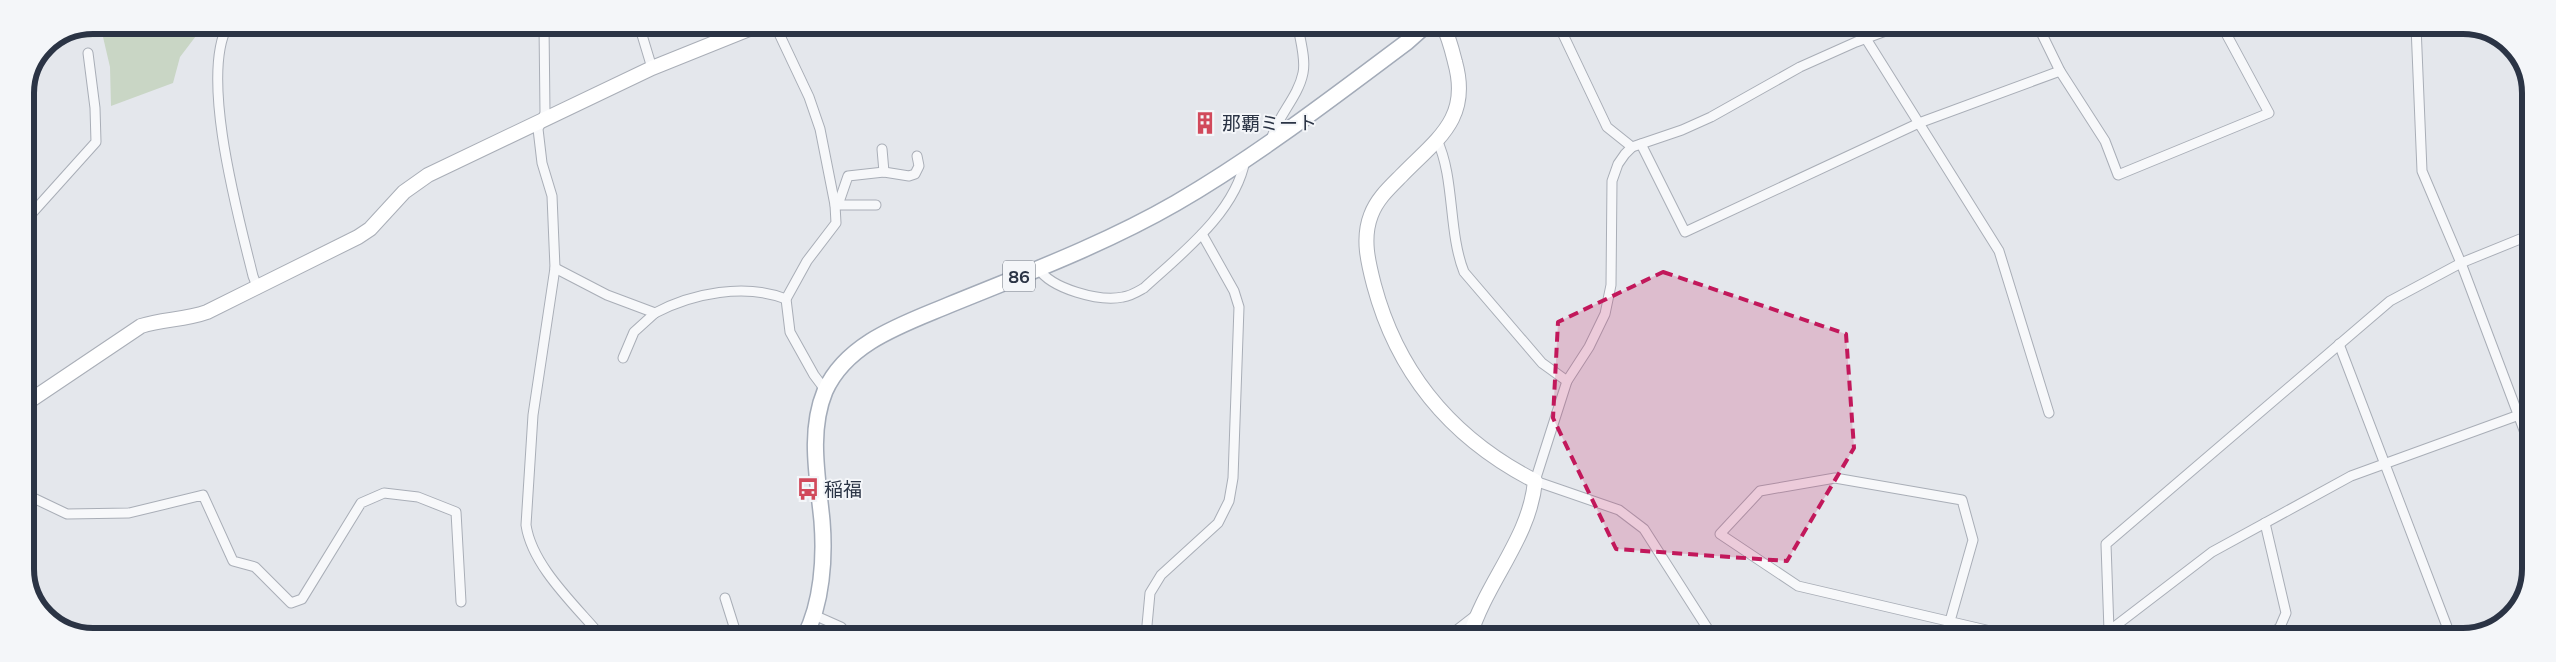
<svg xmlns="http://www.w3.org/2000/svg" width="2556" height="662" font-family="Mulish,'Noto Sans JP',sans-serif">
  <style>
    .green { fill: #c9d6c5 }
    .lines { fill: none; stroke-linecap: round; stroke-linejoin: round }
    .street-casing { stroke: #a9aeb7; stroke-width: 11 }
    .secondary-casing { stroke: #a9aeb7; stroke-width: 16 }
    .primary-casing { stroke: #a3abb8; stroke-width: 18 }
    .street { stroke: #f7f8fa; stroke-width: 9 }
    .secondary { stroke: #fff; stroke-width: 14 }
    .primary { stroke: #fff; stroke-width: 15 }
    .marked { fill: #c2185b; fill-opacity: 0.2; stroke: #c2185b; stroke-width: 4; stroke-dasharray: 10 6; stroke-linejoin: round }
    .labels { text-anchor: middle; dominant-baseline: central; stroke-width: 4; stroke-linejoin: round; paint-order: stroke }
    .shield { fill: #f4f6f9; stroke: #676e7b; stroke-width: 1 }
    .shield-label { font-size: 18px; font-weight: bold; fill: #2b3445 }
    .poi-label { font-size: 19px; fill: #2b3445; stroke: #f4f6f9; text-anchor: start }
    .rim { fill: none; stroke: #2b3445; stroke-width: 6 }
  </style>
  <rect width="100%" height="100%" fill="#e4e7ec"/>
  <polygon class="green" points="93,25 190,25 199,32 180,57 173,83 111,106 110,67 103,37 62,38"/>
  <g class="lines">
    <defs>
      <g id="street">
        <path d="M228 25C199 76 239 219 253 276L258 289"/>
        <path d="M544 25 545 113 538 129 542 163 552 196 555 268 533 415 526 525C532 566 575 605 601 636"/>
        <polyline points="639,25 652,68"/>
        <polyline points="775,25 809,97 820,129 835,205 836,223 807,261 786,299 790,332 814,375 826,391"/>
        <polyline points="1559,26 1607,127 1632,147"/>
        <polyline points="1858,26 1999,251 2049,413"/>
        <polyline points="2038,26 2060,71 2105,141 2118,175 2269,113 2222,26"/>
        <polyline points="2416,26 2422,171 2461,263 2530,446"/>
        <path d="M1271 140C1277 116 1298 98 1303 73 1306 59 1300 40 1298 26"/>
        <path d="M1437 140C1455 178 1448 232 1464 272L1542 363 1567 381"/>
        <polyline points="1641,144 1685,232 1919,123 2060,71"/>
        <polyline points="882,149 884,172"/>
        <polyline points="835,205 876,205"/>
        <polyline points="838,205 848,176 884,172 909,176 915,174 919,166 917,156"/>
        <polyline points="25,221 96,142 95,108 88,53"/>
        <path d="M555 268 607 295 655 313C693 293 745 283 786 299"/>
        <path d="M1038 268C1051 289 1100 302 1123 297 1131 296 1137 292 1144 288 1181 254 1236 212 1245 160"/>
        <polyline points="2339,344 2451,637"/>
        <polyline points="623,358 634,332 655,313"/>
        <polyline points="25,494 67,514 129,513 203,495 233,561 255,567 291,603 302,599 361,503 384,493 418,497 456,512 461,602"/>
        <polyline points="2265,523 2286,613 2280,627 2270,637"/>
        <polyline points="725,598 737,636"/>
        <polyline points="814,615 841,627 848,636"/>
        <polyline points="1950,621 1973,540 1962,500 1835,478 1760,491 1720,534 1798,586 2016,637"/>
        <polyline points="1146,636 1150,593 1161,575 1218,523 1229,501 1233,478 1239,307 1234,291 1202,234"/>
        <polyline points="1449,636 1476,615"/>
        <polyline points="1713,637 1644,529 1619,510 1535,481 1567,381 1589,347 1605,314 1611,285 1612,181 1618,164 1625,154 1632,147 1682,130 1711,117 1800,67 1856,42 1899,26"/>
        <polyline points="2101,637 2212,552 2351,476 2530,411"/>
        <polyline points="2114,637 2109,631 2106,544 2390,301 2461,263 2530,235"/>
      </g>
      <g id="secondary">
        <path d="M1443 26C1449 37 1452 50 1455 62 1471 119 1437 139 1401 176 1389 188 1377 199 1371 215 1362 238 1368 262 1374 285 1398 375 1453 439 1535 481 1530 538 1486 582 1470 636"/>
        <path d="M25 404 141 326C163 319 185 320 207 312L358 237 370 229 404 192 428 175 652 68 759 25"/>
      </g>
      <path id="primary" d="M805 636C822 603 825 558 822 521 818 479 808 432 825 391 847 342 904 324 949 305 1025 274 1105 244 1176 203 1257 156 1332 98 1407 42L1425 26"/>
    </defs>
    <use href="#street" class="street-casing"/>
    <use href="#secondary" class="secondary-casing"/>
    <use href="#primary" class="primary-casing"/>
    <use href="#street" class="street"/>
    <use href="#secondary" class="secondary"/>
    <use href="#primary" class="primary"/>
  </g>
  <path class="marked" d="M1663 272 1846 334 1854 448 1787 561 1616 549 1553 418 1558 322Z"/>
  <defs>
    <symbol id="building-bare" viewBox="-9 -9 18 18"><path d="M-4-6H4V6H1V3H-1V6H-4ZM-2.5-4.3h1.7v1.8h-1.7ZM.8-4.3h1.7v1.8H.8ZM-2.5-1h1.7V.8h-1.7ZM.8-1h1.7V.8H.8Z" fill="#d1495b" stroke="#f4f6f9" stroke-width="2.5" paint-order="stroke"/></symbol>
    <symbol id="bus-bare" viewBox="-9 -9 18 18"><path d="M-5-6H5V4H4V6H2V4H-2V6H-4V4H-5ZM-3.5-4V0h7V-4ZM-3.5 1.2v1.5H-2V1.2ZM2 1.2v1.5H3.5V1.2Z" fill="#d1495b" stroke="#f4f6f9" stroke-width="2.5" paint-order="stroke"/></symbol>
  </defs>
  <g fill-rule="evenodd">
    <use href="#building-bare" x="1189" y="107" width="32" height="32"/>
    <use href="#bus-bare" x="792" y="473" width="32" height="32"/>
  </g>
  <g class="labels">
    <rect class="shield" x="1003" y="260.5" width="32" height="31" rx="4"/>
    <g class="shield-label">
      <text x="1019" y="276">86</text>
    </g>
    <g class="poi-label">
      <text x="1222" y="123">那覇ミート</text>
      <text x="824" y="489">稲福</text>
    </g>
  </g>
  <path d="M0 0H2556V662H0ZM93 34H2463A59 59 0 0 1 2522 93V569A59 59 0 0 1 2463 628H93A59 59 0 0 1 34 569V93A59 59 0 0 1 93 34Z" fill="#f4f6f9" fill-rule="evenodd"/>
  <path class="rim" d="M93 34H2463A59 59 0 0 1 2522 93V569A59 59 0 0 1 2463 628H93A59 59 0 0 1 34 569V93A59 59 0 0 1 93 34Z"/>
</svg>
